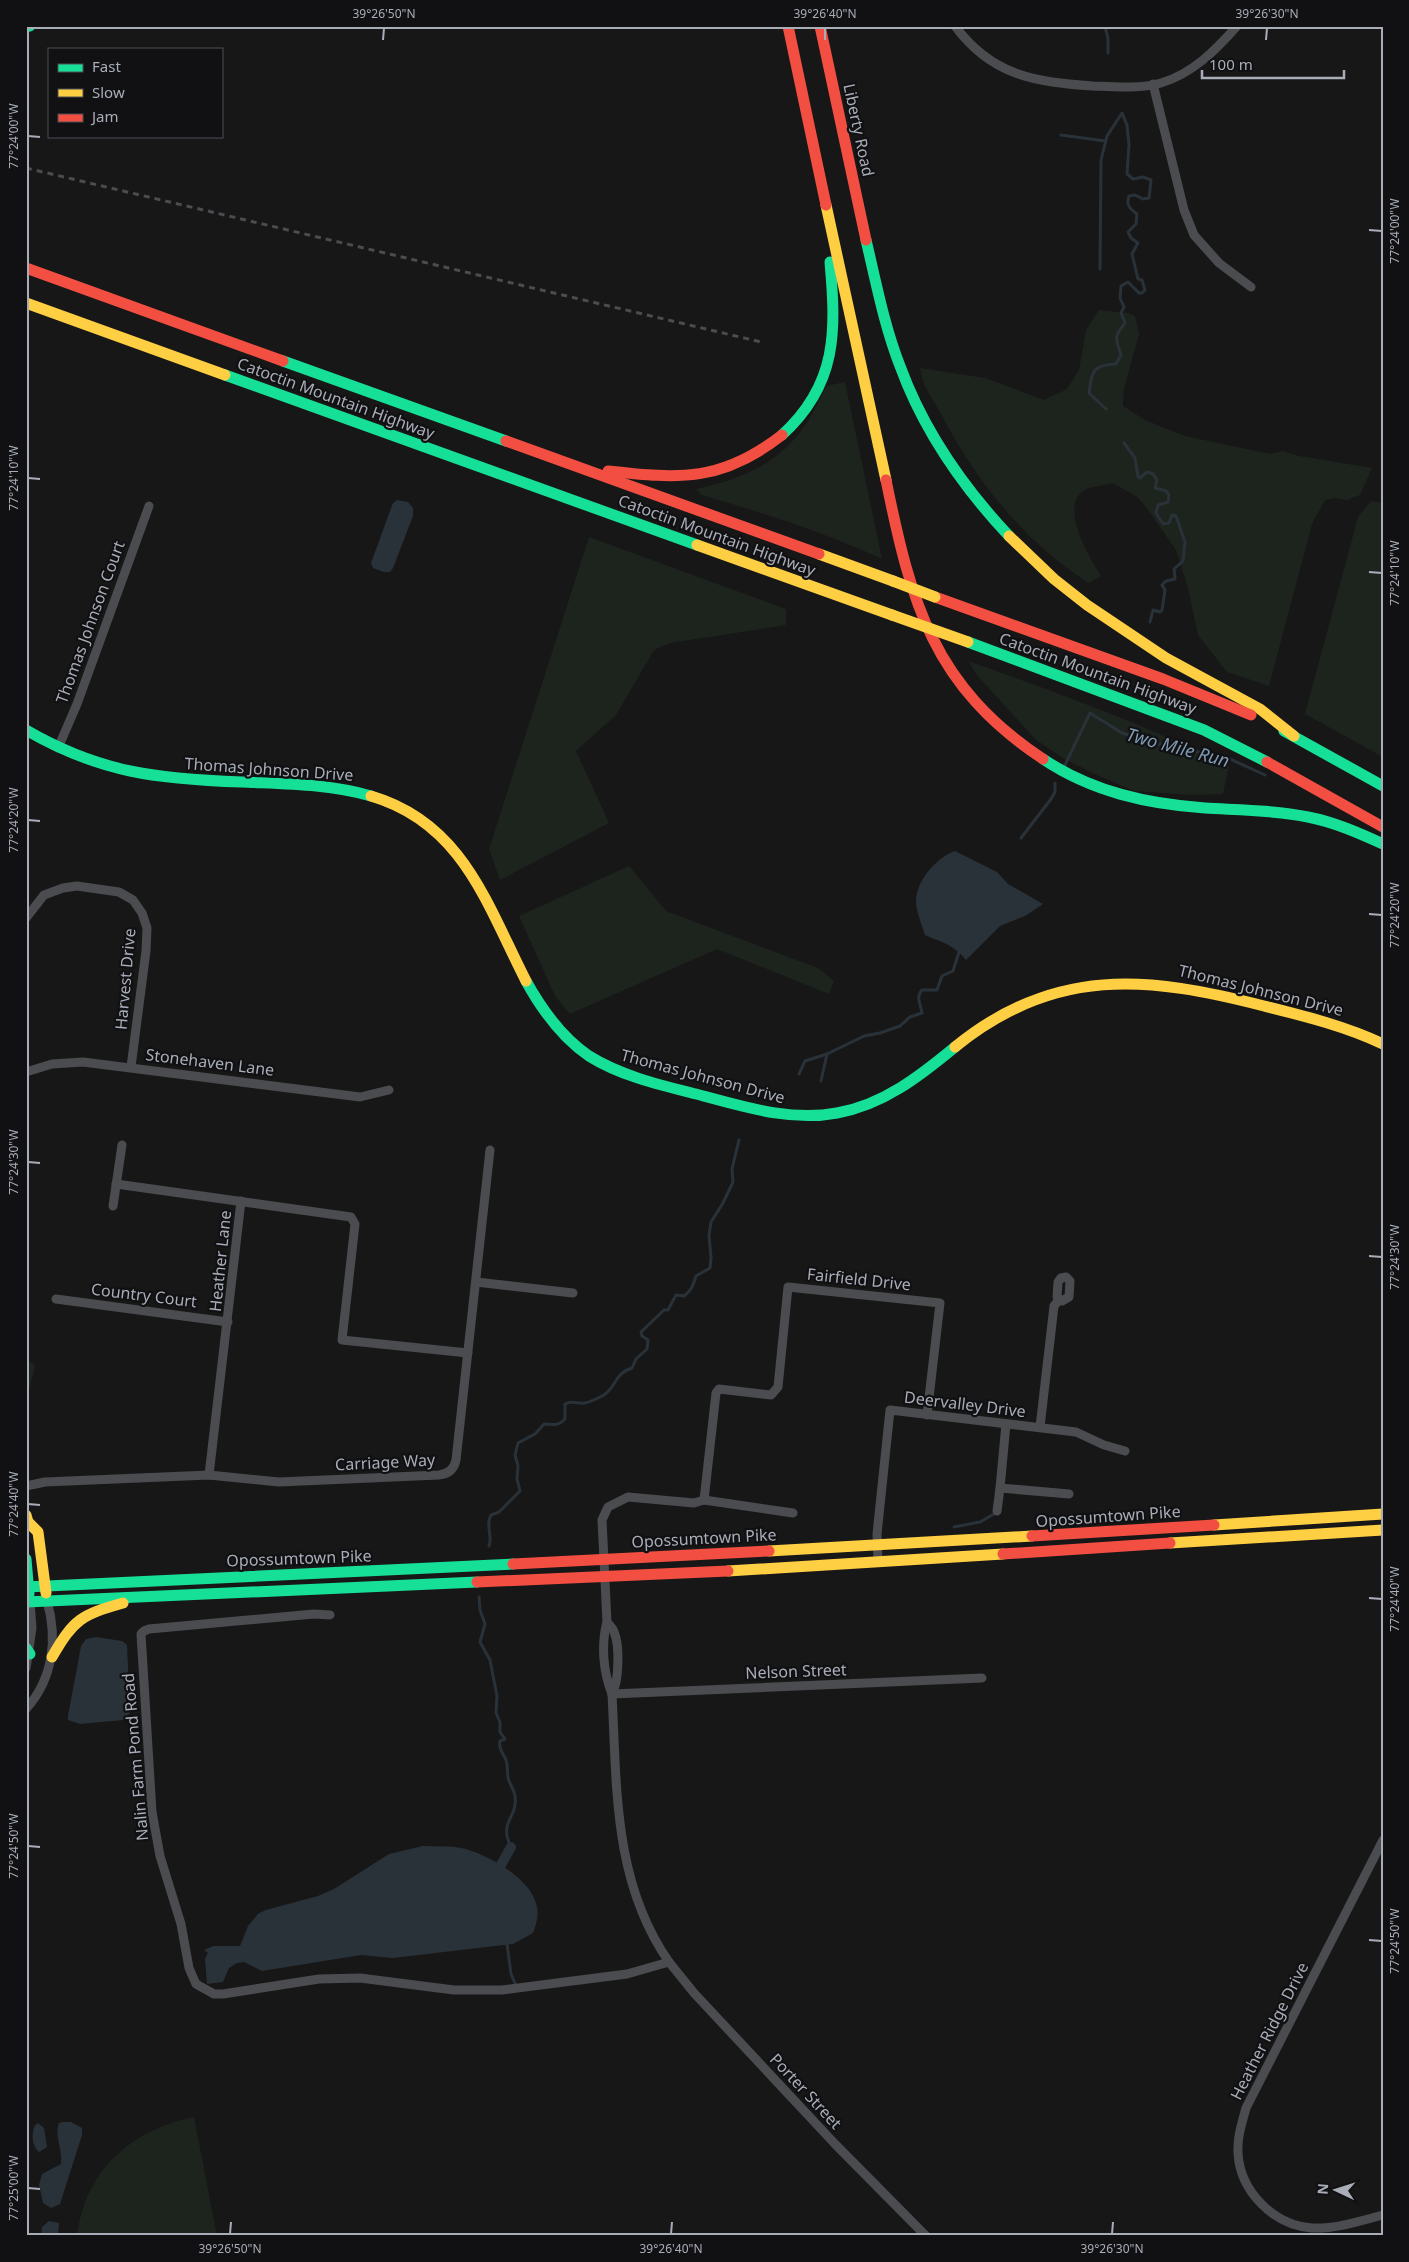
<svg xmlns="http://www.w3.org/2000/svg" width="1409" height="2262" font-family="'Noto Sans',sans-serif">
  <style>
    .green { fill: #1d241e }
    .water { fill: #2a3239 }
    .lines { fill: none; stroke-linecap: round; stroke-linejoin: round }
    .stream { stroke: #2a3239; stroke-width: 3 }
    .canal { stroke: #2a3239; stroke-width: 10 }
    .street { stroke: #4b4c50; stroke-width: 9 }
    .fast { stroke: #16e098; stroke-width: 11 }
    .slow { stroke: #ffcf43; stroke-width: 11 }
    .jam { stroke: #f24e42; stroke-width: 11 }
    .rail { stroke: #4b4c4f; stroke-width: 3; stroke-dasharray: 6 5; stroke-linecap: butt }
    .slow-bridge { stroke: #ffcf43; stroke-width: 11 }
    .ticks { fill: none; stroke: #a8adb8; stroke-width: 2 }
    .labels { text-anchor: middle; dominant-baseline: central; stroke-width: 4.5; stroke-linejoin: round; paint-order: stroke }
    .street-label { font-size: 16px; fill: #a8adb8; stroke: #111113 }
    .water-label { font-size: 18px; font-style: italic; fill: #7f9bb3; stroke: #111113 }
    .neatline { fill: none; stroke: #a8adb8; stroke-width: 2 }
    .ticks-label { font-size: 12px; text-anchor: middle; fill: #a8adb8 }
  </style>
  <rect width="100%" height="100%" fill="#171717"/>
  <g class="green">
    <path d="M1099 310 1128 313 1135 316 1139 334 1124 389 1123 406 1145 420 1185 436 1270 454 1283 451 1299 456 1372 468 1360 495 1347 500 1334 498 1325 500 1312 524 1269 686 1227 672 1198 635 1188 588 1176 550 1146 507 1137 497 1113 483C1105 485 1095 486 1087 489 1056 503 1090 558 1101 576L1089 583C1024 542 975 480 940 412 931 395 923 388 920 368L985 378 1044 400 1067 389 1079 370 1086 330Z"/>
    <path d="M845 382 882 559C824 532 763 513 702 495L696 489C743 479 781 463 808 421 815 410 820 398 826 386Z"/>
    <polygon points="1371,501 1383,503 1383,757 1305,714 1358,517"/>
    <polygon points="589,537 786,609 786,625 670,643 654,650 616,715 576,751 609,823 500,880 489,849"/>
    <path d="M968 661C1057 692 1143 725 1229 765L1223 794 1191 795 1134 791 1099 776 1061 757 1035 739 976 674Z"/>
    <polygon points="629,866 666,911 818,968 834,981 829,994 717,949 570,1014 555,996 519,916"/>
    <polygon points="26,1362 32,1362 35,1367 30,1386 26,1388"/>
    <path d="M194 2117 217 2236H77C85 2170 131 2130 194 2117Z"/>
  </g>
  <g class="water">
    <polygon points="397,500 408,502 413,508 413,516 393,568 390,572 384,572 373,568 371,563 393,503"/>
    <path d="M955 851 997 872 1008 884 1043 904 1025 916 1000 926 966 960C953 944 943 943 925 935 922 925 916 911 916 901 916 881 937 857 955 851Z"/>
    <polygon points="96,1637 122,1641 127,1645 130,1713 123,1720 80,1724 68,1720 68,1716 81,1646 86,1639"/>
    <path d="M423 1846C438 1847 455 1845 469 1850 493 1858 532 1880 537 1907 539 1916 536 1925 533 1933L513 1944 393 1958 361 1955 262 1971 244 1962 237 1963 229 1968 223 1982 207 1984 205 1959 208 1953 204 1950 213 1946H240L248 1926 258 1914 266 1910 318 1896 334 1889 389 1854Z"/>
    <path d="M63 2122H71L82 2128V2135L60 2204 51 2208 43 2203 39 2185 42 2174 61 2164C63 2149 54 2137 59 2123Z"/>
    <path d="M38 2123 44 2128 47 2147 39 2152C32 2147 31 2133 35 2125Z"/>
    <polygon points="49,2221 59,2223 58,2236 41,2236 42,2227"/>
  </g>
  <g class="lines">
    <g class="stream">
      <polyline points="1105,26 1108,39 1108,53"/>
      <polyline points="1061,135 1105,141"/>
      <path d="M1100 269 1101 160 1107 136 1122 113 1127 125 1129 145 1127 174 1133 179 1143 177 1151 180 1149 198 1143 199 1135 195 1129 196C1126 205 1129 208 1137 214L1136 224 1128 232 1131 238 1138 243 1132 254 1138 279 1142 280 1145 290 1142 293H1139L1128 282 1121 286 1120 298 1124 307 1121 313 1125 323C1113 338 1116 338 1121 355L1116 364C1093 365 1092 370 1089 393L1106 409"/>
      <polyline points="1124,443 1135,458 1138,477 1140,478 1147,472 1153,474 1157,480 1155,488 1166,491 1169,495 1168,502 1158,505 1156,513 1163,524 1169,523 1172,515 1176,516 1185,542 1183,561 1174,569 1175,579 1166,581 1162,585 1165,590 1162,610 1160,612 1153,610 1150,622"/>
      <polyline points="1065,765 1090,713 1122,733 1154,743 1228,758 1265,775"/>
      <polyline points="1021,838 1051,799 1055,792 1055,783"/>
      <path d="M799 1074 805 1061 827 1054 864 1036 880 1033 900 1026 910 1017 922 1013C921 1004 915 998 922 990H937L942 976 953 971 959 952"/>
      <polyline points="821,1081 827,1054"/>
      <polyline points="954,1527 980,1522 994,1514"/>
      <path d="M489 1546C493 1535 485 1526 491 1515L499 1512 520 1491 517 1479 518 1466 515 1455 518 1443 535 1434 544 1424C554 1424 557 1427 565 1419V1404C572 1400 578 1404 585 1403 591 1402 598 1398 604 1395 617 1386 614 1374 632 1368L636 1359 647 1349 648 1340 642 1336 641 1332 664 1310H668L676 1295 684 1296C692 1290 693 1285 696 1276L710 1268 711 1258 709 1235 711 1222 723 1203 733 1182 732 1169 739 1140"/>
      <path d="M479 1597 480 1610 485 1624 480 1642 490 1660 497 1696 496 1713 500 1722V1732L505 1739 500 1741C498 1748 503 1753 505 1758 509 1765 506 1774 509 1781 511 1786 514 1790 515 1796 518 1819 498 1821 511 1847"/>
      <polyline points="507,1944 511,1974 515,1983"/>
    </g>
    <polyline class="canal" points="501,1865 511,1847"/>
    <g class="street">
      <path d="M955 26C992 76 1035 82 1093 86 1115 87 1140 89 1161 83 1192 74 1216 50 1237 26"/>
      <polyline points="1153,84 1184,210 1194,235 1219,263 1251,287"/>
      <polyline points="58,748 77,704 149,506"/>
      <polyline points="26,918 44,895 63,888 77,886 119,892 133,900 142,913 147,928 146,951 131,1067"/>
      <polyline points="26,1072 52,1064 83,1062 360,1097 389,1090"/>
      <polyline points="116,1184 351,1217 355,1224 342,1340 468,1353"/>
      <polyline points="113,1206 122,1145"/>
      <polygon points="1066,1277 1070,1281 1069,1297 1062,1301 1057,1297 1058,1282 1061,1278"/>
      <polyline points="476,1282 573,1293"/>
      <polyline points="56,1299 228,1322"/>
      <polyline points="1006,1424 1000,1488 1069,1494"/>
      <polyline points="1040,1427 1054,1306 1059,1300"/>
      <polyline points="209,1475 241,1201"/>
      <path d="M26 1486 45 1482 209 1475 279 1482 439 1475C448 1474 454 1470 456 1460L490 1150"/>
      <polyline points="704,1500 793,1513"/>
      <polyline points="997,1511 1000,1488"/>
      <polyline points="878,1561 877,1534 890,1410 1076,1432 1104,1445 1125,1451"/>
      <path d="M330 1615 314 1614 149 1629 144 1631 141 1634 152 1812 160 1856 181 1924 189 1968 196 1984 214 1994H223L319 1979 360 1978 454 1990H502L627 1974 669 1962C613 1882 617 1787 612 1694 603 1672 601 1644 607 1622L602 1520 608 1507 628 1497 694 1503 704 1500 716 1393 719 1389 771 1395 778 1387 788 1287 940 1303 927 1415"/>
      <path d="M607 1622C609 1625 613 1628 614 1632 620 1645 619 1682 612 1694"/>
      <polyline points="26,1668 32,1628 30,1602"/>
      <polyline points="612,1694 982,1678"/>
      <path d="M26 1709C53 1679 58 1639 47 1601"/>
      <path d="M1383 1840 1246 2108C1242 2123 1237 2137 1238 2153 1240 2191 1273 2225 1312 2228 1336 2229 1360 2221 1383 2215"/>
      <polyline points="669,1962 694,1993 835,2144 926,2236"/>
    </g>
    <g class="fast">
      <polyline points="26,27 30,26"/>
      <path d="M866 240C876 282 884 325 900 366 923 429 963 487 1009 536"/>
      <polyline points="283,361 506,441"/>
      <polyline points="225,375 697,545"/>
      <path d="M782 435C838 384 836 331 830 262"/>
      <polyline points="968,642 1204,730 1267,762"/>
      <path d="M26 730C100 773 158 779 242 782 285 784 329 784 371 796"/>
      <polyline points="1284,731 1383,786"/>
      <path d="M1043 759C1092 792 1148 804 1205 808 1239 810 1274 810 1308 817 1334 822 1359 833 1383 844"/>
      <path d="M526 981C542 1010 561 1037 589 1056 621 1076 660 1085 696 1094 742 1106 789 1122 837 1113 883 1105 920 1076 955 1047"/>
      <polyline points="26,1559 29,1594"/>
      <polyline points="26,1587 513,1564"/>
      <polyline points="26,1602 477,1582"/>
      <polyline points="26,1648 30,1654"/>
    </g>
    <g class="slow">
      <polyline points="826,205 886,480"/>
      <polyline points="26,303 225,375"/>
      <polyline points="1009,536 1054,579 1087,605 1166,658 1260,709 1294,736"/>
      <polyline points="697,545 892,615"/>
      <polyline points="819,554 893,581"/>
      <path d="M371 796C463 823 487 905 526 981"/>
      <path d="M955 1047C1054 966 1148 976 1264 1006 1304 1016 1345 1026 1383 1044"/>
      <polyline points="26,1515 28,1522 38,1532 46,1593"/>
      <polyline points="1214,1525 1383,1514"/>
      <polyline points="1170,1543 1383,1530"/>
      <polyline points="769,1551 1032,1536"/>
      <polyline points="728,1571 1003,1554"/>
      <path d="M52 1657C74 1619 81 1615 123 1603"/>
    </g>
    <g class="jam">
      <polyline points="788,26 826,205"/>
      <polyline points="820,26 866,240"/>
      <polyline points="26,268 283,361"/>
      <polyline points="506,441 819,554"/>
      <path d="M608 471C680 479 722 482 782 435"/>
      <path d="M886 480C911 603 933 686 1043 759"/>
      <polyline points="935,597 1163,679 1251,715"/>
      <polyline points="1267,762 1383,827"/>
      <polyline points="1032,1536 1214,1525"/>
      <polyline points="1003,1554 1170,1543"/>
      <polyline points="513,1564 769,1551"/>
      <polyline points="477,1582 728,1571"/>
    </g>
    <polyline class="rail" points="26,168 761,342"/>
    <g class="slow-bridge">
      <polyline points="893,581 935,597"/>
      <polyline points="892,615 968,642"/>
    </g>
  </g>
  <path class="ticks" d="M383 40 384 28M825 40V28M1266 40 1267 28M28 136 40 137M1369 230 1382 231M28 478 40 479M1369 572 1382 573M28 820 40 821M1369 914 1382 915M28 1162 40 1163M1369 1256 1382 1257M28 1504 40 1505M1369 1598 1382 1599M28 1846 40 1847M1369 1940 1382 1941M28 2188 40 2189M230 2234 231 2222M671 2234 672 2222M1112 2234 1113 2222"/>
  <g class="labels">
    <g class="street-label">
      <text transform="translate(859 130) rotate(78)">Liberty Road</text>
      <text transform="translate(336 398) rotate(20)">Catoctin Mountain Highway</text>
      <text transform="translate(717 535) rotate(20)">Catoctin Mountain Highway</text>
      <text transform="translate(90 622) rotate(-70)">Thomas Johnson Court</text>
      <text transform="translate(1098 673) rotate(20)">Catoctin Mountain Highway</text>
      <text transform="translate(269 769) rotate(4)">Thomas Johnson Drive</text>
      <text transform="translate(125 979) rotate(-85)">Harvest Drive</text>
      <text transform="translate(1261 990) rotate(14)">Thomas Johnson Drive</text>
      <text transform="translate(210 1062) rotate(7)">Stonehaven Lane</text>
      <text transform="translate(703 1076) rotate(15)">Thomas Johnson Drive</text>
      <text transform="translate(220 1261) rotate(-84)">Heather Lane</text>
      <text transform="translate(859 1279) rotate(6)">Fairfield Drive</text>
      <text transform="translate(144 1295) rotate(7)">Country Court</text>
      <text transform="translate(965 1404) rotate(7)">Deervalley Drive</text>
      <text transform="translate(385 1462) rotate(-3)">Carriage Way</text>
      <text transform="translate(1108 1516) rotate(-4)">Opossumtown Pike</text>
      <text transform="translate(704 1538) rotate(-3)">Opossumtown Pike</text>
      <text transform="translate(299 1558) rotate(-2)">Opossumtown Pike</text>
      <text transform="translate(796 1671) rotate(-2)">Nelson Street</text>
      <text transform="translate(135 1757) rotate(-95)">Nalin Farm Pond Road</text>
      <text transform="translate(1269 2031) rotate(-63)">Heather Ridge Drive</text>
      <text transform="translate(806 2091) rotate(47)">Porter Street</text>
    </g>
    <g class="water-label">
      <text transform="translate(1178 747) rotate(15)">Two Mile Run</text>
    </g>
  </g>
  <rect width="1409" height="2262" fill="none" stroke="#111113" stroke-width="55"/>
  <rect x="48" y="48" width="175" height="90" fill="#111113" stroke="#4d4f55"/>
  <rect x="58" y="64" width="25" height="8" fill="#16e098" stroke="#4d4f55"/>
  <text x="92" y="72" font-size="15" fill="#a8adb8">Fast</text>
  <rect x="58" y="89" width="25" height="8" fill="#ffcf43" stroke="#4d4f55"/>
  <text x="92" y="98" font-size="15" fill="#a8adb8">Slow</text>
  <rect x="58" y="114" width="25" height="8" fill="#f24e42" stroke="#4d4f55"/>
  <text x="92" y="122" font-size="15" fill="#a8adb8">Jam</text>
  <g transform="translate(1336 2190) rotate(274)" stroke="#111113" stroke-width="4" paint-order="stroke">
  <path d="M0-4L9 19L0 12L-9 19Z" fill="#a8adb8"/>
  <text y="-8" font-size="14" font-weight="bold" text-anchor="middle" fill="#a8adb8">N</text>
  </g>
  <path d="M1202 70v8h142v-8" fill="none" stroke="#a8adb8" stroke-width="2.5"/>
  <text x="1209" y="70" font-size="15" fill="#a8adb8" stroke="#111113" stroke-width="4" paint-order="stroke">100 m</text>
  <rect x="28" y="28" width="1354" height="2206" class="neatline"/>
  <g class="ticks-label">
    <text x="384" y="18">39°26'50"N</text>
    <text x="825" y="18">39°26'40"N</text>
    <text x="1267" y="18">39°26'30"N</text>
    <text transform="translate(14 136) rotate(-90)" y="4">77°24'00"W</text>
    <text transform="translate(1395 231) rotate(-90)" y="4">77°24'00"W</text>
    <text transform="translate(14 478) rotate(-90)" y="4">77°24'10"W</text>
    <text transform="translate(1395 573) rotate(-90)" y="4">77°24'10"W</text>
    <text transform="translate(14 820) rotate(-90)" y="4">77°24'20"W</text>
    <text transform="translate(1395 915) rotate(-90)" y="4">77°24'20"W</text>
    <text transform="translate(14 1162) rotate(-90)" y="4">77°24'30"W</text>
    <text transform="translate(1395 1257) rotate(-90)" y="4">77°24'30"W</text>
    <text transform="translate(14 1504) rotate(-90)" y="4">77°24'40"W</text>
    <text transform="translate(1395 1599) rotate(-90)" y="4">77°24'40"W</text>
    <text transform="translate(14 1846) rotate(-90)" y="4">77°24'50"W</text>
    <text transform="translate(1395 1941) rotate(-90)" y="4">77°24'50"W</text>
    <text transform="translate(14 2188) rotate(-90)" y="4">77°25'00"W</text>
    <text x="230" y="2253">39°26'50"N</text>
    <text x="671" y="2253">39°26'40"N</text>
    <text x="1112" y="2253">39°26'30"N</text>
  </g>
</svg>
